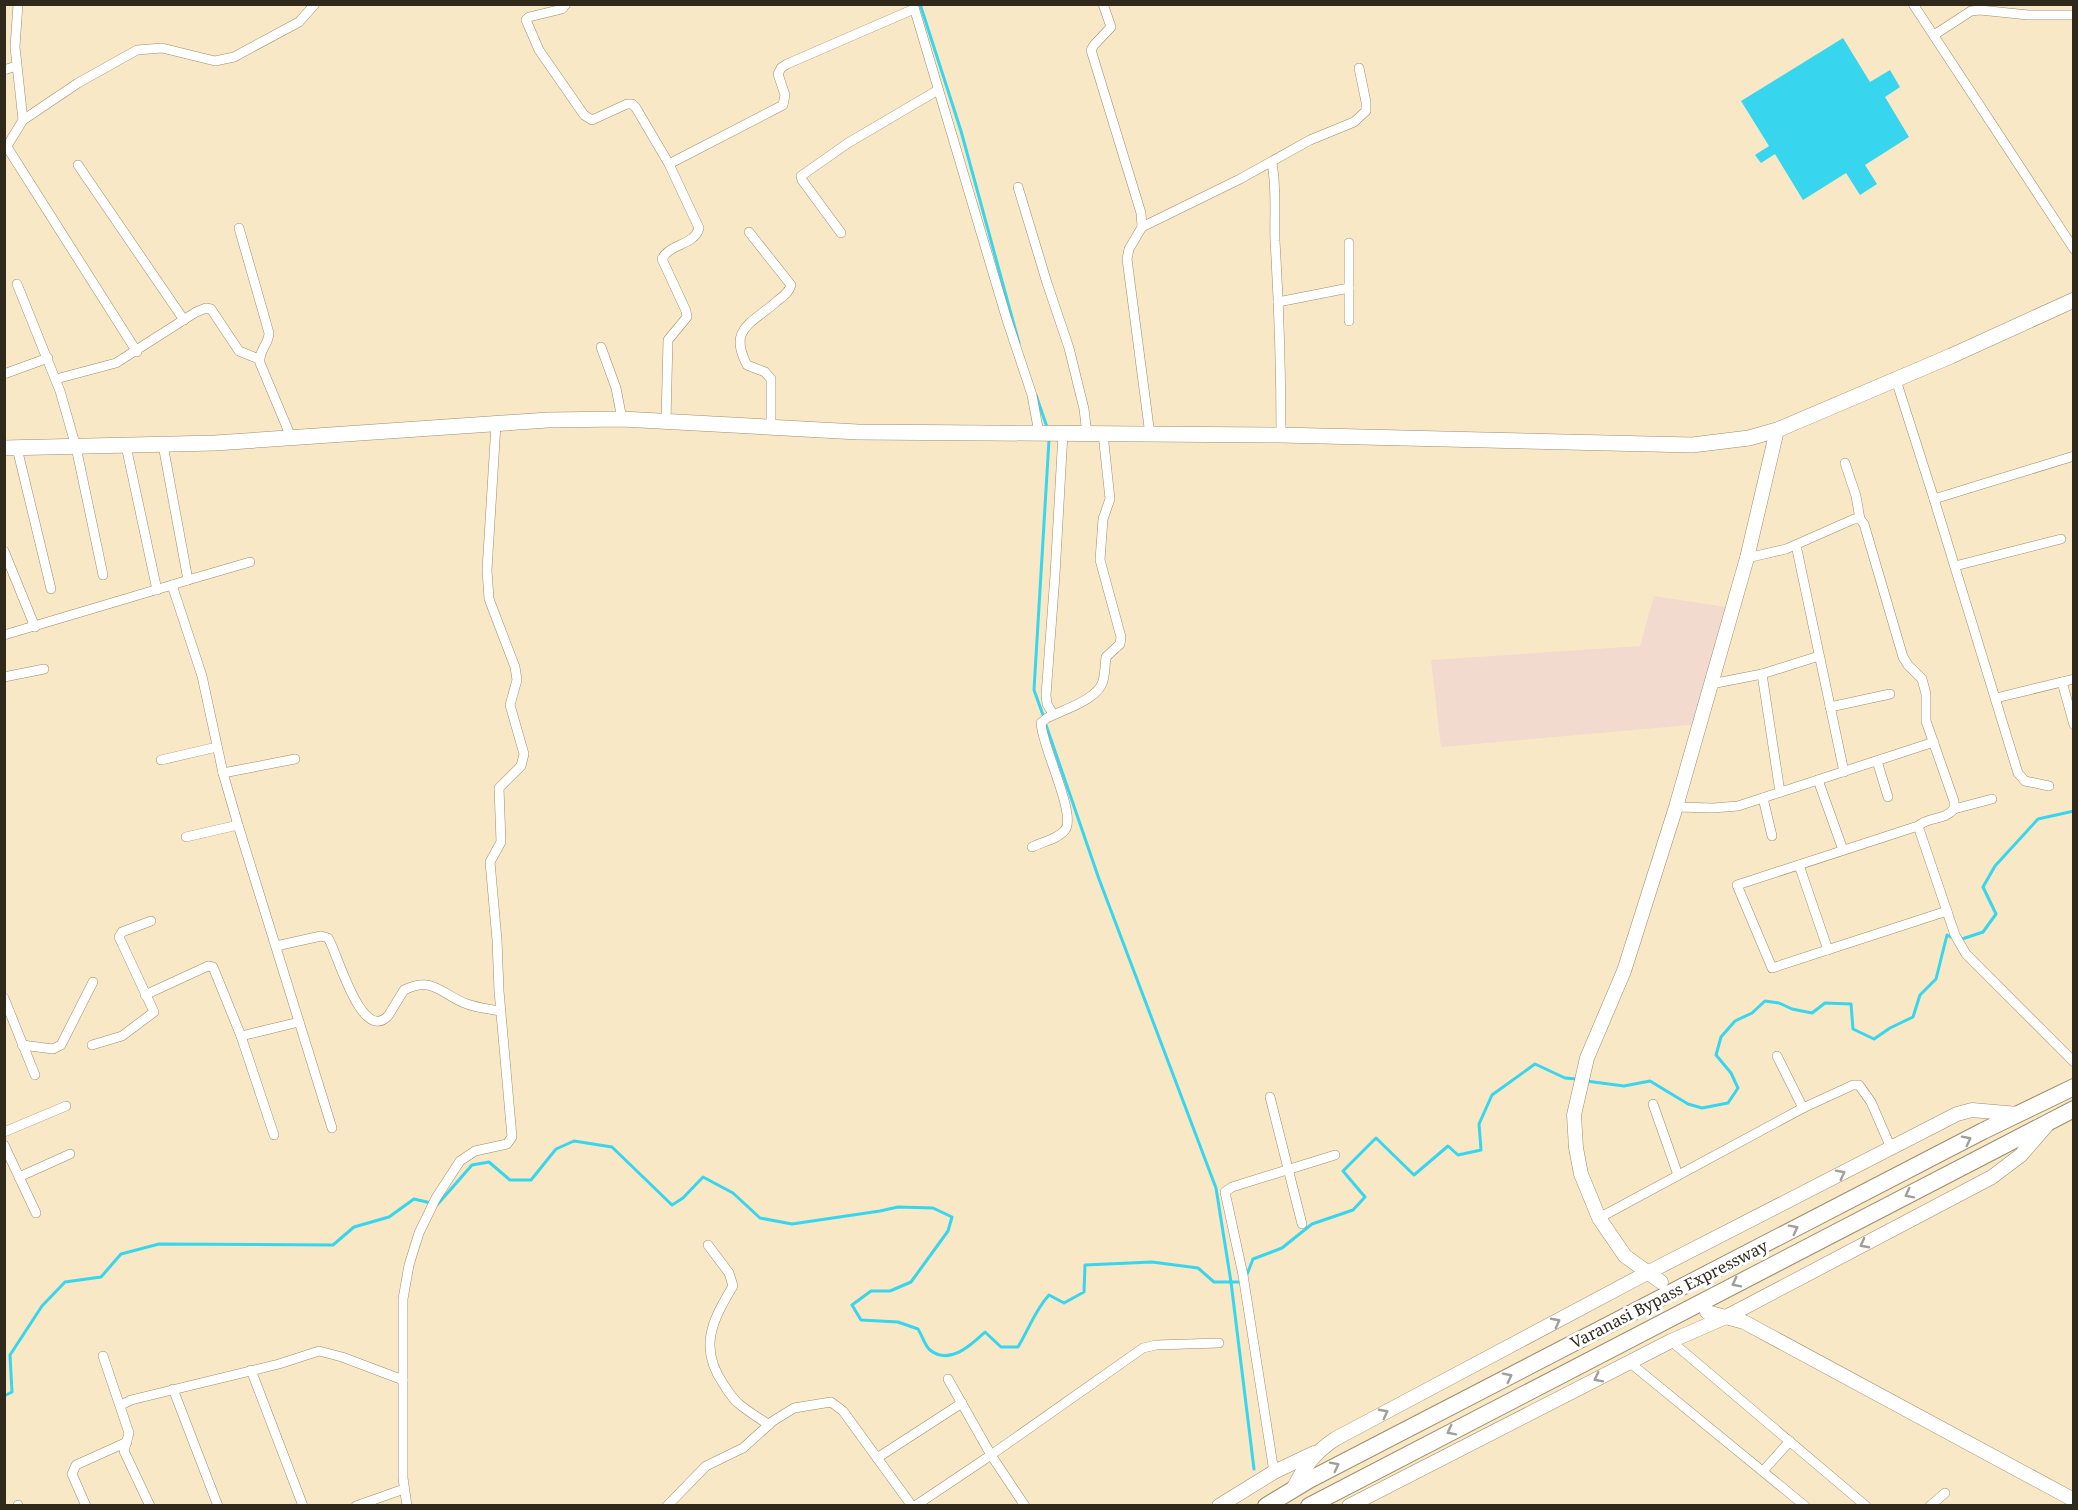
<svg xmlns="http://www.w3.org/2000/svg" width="2078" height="1510" font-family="'Noto Serif',serif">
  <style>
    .education { fill: #f2dacf }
    .water { fill: #38d5ee }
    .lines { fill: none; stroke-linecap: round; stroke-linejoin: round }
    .stream { stroke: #38d5ee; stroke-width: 3 }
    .street-casing { stroke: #9c8d6d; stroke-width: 10 }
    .secondary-casing { stroke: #9c8d6d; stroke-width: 15 }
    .primary-casing { stroke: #9c8d6d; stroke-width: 16 }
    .highway-casing { stroke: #9c8d6d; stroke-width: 18 }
    .street { stroke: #fff; stroke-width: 9 }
    .secondary { stroke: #fff; stroke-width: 14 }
    .primary { stroke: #fff; stroke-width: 15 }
    .highway { stroke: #fff; stroke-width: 16 }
    .oneway { stroke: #a19f99 }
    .labels { text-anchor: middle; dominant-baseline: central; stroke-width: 6; stroke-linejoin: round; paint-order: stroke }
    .street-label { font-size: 16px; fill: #2f291c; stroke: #fff }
  </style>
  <rect width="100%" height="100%" fill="#f9e8c5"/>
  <polygon class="education" points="1654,596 1732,608 1701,724 1441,747 1431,660 1640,646"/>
  <polygon class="water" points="1843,38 1870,82 1890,70 1900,87 1885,97 1909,137 1865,165 1877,184 1860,195 1846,173 1803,200 1775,154 1761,163 1755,155 1769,146 1741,101"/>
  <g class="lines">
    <g class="stream">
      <polyline points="920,4 961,131 1019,343"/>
      <polyline points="1036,395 1047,427"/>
      <polyline points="1043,715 1034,690 1049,440"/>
      <polyline points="1046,725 1099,879 1216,1188 1231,1282 1254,1469"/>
      <polyline points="1959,940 1983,932 1996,914 1983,887 1995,866 2038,819 2074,811"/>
      <polyline points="1586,1081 1624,1086 1650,1081 1688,1104 1702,1108 1728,1103 1738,1088 1731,1073 1716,1055 1721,1037 1735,1021 1752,1013 1765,1001 1779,1003 1792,1009 1812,1013 1825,1003 1851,1004 1853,1029 1874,1039 1890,1028 1913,1017 1920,995 1936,979 1947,935 1953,938"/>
      <path d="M437 1205 472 1165 489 1162 510 1180H531L556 1149 574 1141 612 1147 672 1205 683 1198 703 1177 733 1193 760 1218 792 1224 880 1211 898 1207 933 1208 952 1217 948 1231 911 1282 890 1291H871L852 1305 861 1320 898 1322 918 1329C922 1335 925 1346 930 1350 950 1366 972 1344 985 1332L1001 1347H1018C1029 1329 1035 1310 1049 1295L1064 1303 1084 1292 1085 1265 1152 1262 1198 1268 1214 1282H1243"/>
      <polyline points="1246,1277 1253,1259 1282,1248 1312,1224 1353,1210 1365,1197 1343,1171 1376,1138 1414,1175 1448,1146 1458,1155 1481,1150 1479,1124 1492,1095 1535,1064 1565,1078 1577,1079"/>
      <polyline points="4,1396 12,1392 10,1355 42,1306 65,1282 101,1277 121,1254 159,1244 333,1245 354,1227 389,1217 414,1199 431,1203"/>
    </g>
    <defs>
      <g id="street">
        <path d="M566 4 562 9 529 17 526 20 539 50 584 115 592 120 627 104H632L636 108 669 164 699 228C695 245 669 244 662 259L686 311 687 317 668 340 666 421"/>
        <polyline points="913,4 1007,320 1032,395 1039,433"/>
        <polyline points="1103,4 1111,27 1094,45 1091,50 1141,213 1142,227 1129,249 1127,259 1150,435"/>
        <polyline points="1913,4 2074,249"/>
        <polyline points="1934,35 1971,11 1980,10 2028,15 2074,15"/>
        <polyline points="4,70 16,66"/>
        <polyline points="23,120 78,83 137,50 162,48 215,61 234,57 299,22 315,4"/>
        <polyline points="7,147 137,352"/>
        <polyline points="4,151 23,120 15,47 18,4"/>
        <path d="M1272 163C1277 189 1274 215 1275 241 1279 306 1281 370 1281 435"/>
        <polyline points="669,164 783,105 785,95 778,74 781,68 787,64 914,9"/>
        <polyline points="78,165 184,320"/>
        <polyline points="1018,187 1047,283 1069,348 1084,409 1087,434"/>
        <polyline points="1142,227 1240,179 1310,140 1354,122 1366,111 1366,102 1359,68"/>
        <path d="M239 228 269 333C269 344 258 351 260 363L291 437"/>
        <path d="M749 232 791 285C789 293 782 297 776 302 751 324 728 329 747 365L765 372 771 379V427"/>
        <polyline points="841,233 802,180 801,176 848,143 938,90"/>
        <polyline points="17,284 60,391 76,447 103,575"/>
        <polyline points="1278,302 1349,288"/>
        <polyline points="1349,321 1349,243"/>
        <polyline points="601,347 616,388 622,419"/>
        <polyline points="4,374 48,358"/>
        <polyline points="56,379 116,363 196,312 206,308 211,309 239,351 259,359"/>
        <polyline points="1896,380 1934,499 2018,773 2025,781 2049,786"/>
        <polyline points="163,445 188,580 172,585 202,676 223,773 238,825 332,1128"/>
        <polyline points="126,446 157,590"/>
        <polyline points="17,448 51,589"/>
        <polyline points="1845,463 1856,496 1860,519"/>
        <polyline points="1934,499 2074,456"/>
        <polyline points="1796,545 1844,772"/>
        <polyline points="4,551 35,627"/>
        <path d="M1747 558 1786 549 1854 519H1860L1864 524 1903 657 1908 665 1922 679 1926 694V721L1954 801V809C1944 821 1929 816 1918 826L1955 935 1966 954 2074 1062"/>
        <polyline points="1955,566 2061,539"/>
        <polyline points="188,580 250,562"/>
        <polyline points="4,635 172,585"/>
        <polyline points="1762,674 1780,792"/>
        <polyline points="4,677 44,669"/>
        <polyline points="2062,682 2074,725"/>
        <polyline points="1711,684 1762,674 1819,656"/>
        <polyline points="1996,698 2074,679"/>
        <polyline points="1830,707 1890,694"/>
        <polyline points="1053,714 1047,704 1046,695 1055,575 1063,433"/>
        <polyline points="161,760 217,747"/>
        <polyline points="1877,761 1888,797"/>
        <polyline points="223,773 295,759"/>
        <polyline points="1818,780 1843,850"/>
        <polyline points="1763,798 1772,836"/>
        <polyline points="1676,807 1713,808 1738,806 1934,742"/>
        <polyline points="1954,809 1992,799"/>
        <polyline points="1918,826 1737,885 1772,968 1947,911"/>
        <polyline points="186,837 238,825"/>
        <path d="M1032 847C1042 842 1058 839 1065 830 1077 815 1042 747 1041 723L1047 718C1062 710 1098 700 1103 681 1105 674 1105 665 1106 657L1120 644 1121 637 1100 560 1103 519 1110 499 1103 434"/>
        <polyline points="1799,865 1828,950"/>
        <path d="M276 946 321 936 328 938C337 951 361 1044 388 1016L404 990C434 975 443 996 467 1004 478 1008 490 1009 500 1011"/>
        <polyline points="145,995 208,966 213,967 241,1036 274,1135"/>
        <polyline points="4,998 35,1075"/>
        <polyline points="241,1036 299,1022"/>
        <polyline points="22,1045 53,1049 61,1045 93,982"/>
        <polyline points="92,1045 122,1036 154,1012 119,937 122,932 151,921"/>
        <polyline points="1270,1097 1302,1224"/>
        <polyline points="1653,1104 1678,1175"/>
        <polyline points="1803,1108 1853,1085 1859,1085 1871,1102 1891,1148"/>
        <polyline points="4,1132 66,1106"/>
        <polyline points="4,1145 36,1213"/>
        <polyline points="19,1177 70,1154"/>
        <polyline points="1599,1218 1803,1108 1777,1056"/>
        <path d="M708 1245 729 1273 733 1286C712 1321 698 1348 724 1385 728 1391 732 1398 738 1403 747 1411 759 1418 769 1425"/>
        <polyline points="1671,1341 1866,1506"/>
        <polyline points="103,1356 129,1433 124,1451 150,1506"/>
        <polyline points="1629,1362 1805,1506"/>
        <polyline points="251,1370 303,1506"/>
        <polyline points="948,1379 991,1455 1025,1506"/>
        <polyline points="173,1389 218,1506"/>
        <polyline points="121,1405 131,1400 279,1364 319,1351 342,1357 403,1380"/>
        <polyline points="877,1458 962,1403"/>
        <polyline points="1763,1471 1790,1441"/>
        <polyline points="1274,1472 1243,1275 1225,1192 1232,1187 1335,1155"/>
        <polyline points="18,1505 18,1506"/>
        <polyline points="86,1506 72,1474 76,1465 127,1442"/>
        <polyline points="356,1506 404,1489"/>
        <polyline points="407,1506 403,1478 403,1299 409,1265 419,1233 436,1198 460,1161 475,1151 507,1144 512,1137 499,991 497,940 490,862 501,842 499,788 521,766 524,754 510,705 517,680 515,667 489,599 487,570 496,424"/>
        <polyline points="667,1506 706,1466 743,1448 773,1421 794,1408 831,1402 843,1411 912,1506"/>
        <polyline points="915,1506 991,1455 1143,1348 1156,1345 1219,1343"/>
        <polyline points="1930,1506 1945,1493"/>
      </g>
      <g id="secondary">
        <polyline points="1661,1282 1625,1256 1599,1218 1581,1174 1576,1148 1574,1115 1587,1058 1624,971 1676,807 1747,558 1777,430"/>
        <polyline points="1707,1312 1744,1322 2074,1500"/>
        <path d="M1293 1489C1305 1466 1313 1454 1335 1439L1647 1273 1957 1114 1972 1110 2018 1114"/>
        <polyline points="1219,1506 1274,1472 1314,1453"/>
        <polyline points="1349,1506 1671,1341 1726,1317 1992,1177 2021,1155 2047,1125"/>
      </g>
      <polyline id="primary" points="4,448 215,443 548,420 622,419 858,432 1281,435 1692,445 1749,438 1777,430 1951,356 2074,300"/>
      <g id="highway">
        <polyline points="1266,1506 1309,1480 1983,1131 2074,1087"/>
        <polyline points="1309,1506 2074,1109"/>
      </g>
    </defs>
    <use href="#street" class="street-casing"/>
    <use href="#secondary" class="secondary-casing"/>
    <use href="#primary" class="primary-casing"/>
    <use href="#highway" class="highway-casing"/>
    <use href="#street" class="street"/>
    <use href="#secondary" class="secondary"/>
    <use href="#primary" class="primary"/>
    <use href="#highway" class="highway"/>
  </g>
  <defs><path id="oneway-chevron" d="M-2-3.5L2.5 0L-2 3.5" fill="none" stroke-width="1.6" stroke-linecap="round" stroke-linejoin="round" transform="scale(1.5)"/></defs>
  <g class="oneway">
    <use href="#oneway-chevron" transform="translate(1967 1140) rotate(-27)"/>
    <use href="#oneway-chevron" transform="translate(1841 1174) rotate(-27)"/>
    <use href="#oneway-chevron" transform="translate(1909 1194) rotate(153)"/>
    <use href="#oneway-chevron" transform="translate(1794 1229) rotate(-27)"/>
    <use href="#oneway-chevron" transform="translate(1864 1244) rotate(152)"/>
    <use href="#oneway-chevron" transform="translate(1736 1283) rotate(153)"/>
    <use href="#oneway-chevron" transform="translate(1556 1322) rotate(-28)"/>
    <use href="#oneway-chevron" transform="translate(1508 1377) rotate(-27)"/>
    <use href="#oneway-chevron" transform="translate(1598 1378) rotate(153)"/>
    <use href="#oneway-chevron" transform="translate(1384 1413) rotate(-28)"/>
    <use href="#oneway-chevron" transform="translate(1451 1431) rotate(153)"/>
    <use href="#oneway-chevron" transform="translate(1335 1466) rotate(-27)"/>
  </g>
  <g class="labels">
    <g class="street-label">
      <text transform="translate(1669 1294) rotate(-27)">Varanasi Bypass Expressway</text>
    </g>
  </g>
  <rect width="2078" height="1510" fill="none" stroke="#2f291c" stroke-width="12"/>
</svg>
